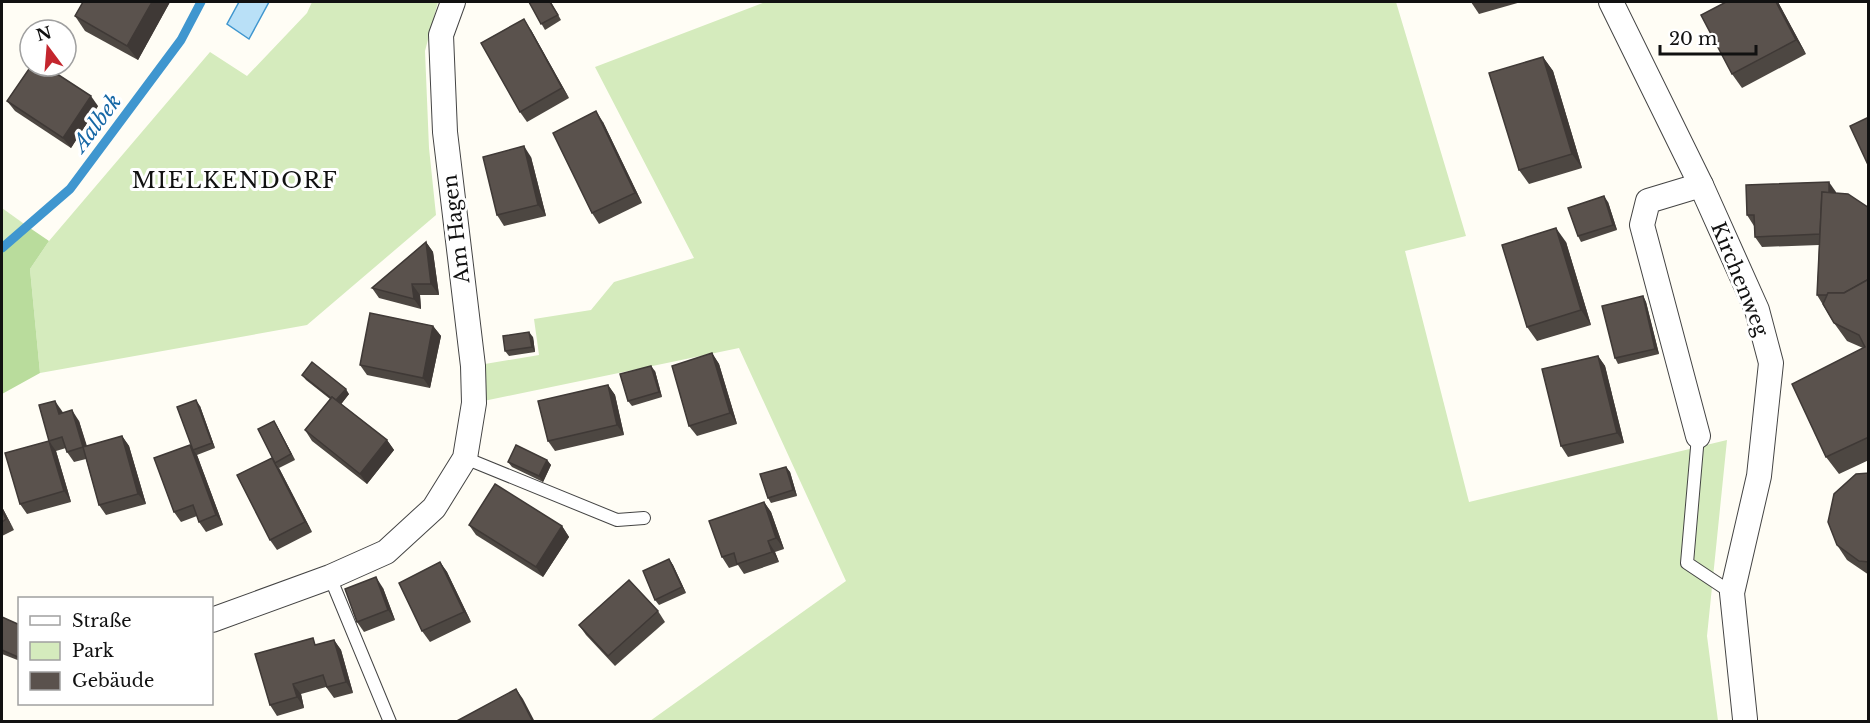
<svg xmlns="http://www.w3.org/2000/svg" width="1870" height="723" font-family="'Libre Baskerville',serif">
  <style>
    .green { fill: #d5ebbd }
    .forest { fill: #b9dc9c }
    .water { fill: #b9e0f7; stroke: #3f96cf; stroke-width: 1.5 }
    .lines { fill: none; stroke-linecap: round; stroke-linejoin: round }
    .stream { stroke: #3f96cf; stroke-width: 9 }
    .lane-casing { stroke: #444; stroke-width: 14 }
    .street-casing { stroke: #444; stroke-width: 26 }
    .lane { stroke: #fff; stroke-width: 12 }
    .street { stroke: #fff; stroke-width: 24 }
    .wall { fill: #4d4742 }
    .shaded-wall { fill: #3f3936 }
    .building { fill: #5a524d; stroke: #3f3936; stroke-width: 1.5 }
    .labels { text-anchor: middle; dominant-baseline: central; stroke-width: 6; stroke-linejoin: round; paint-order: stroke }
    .street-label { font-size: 20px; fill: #111; stroke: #fff }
    .water-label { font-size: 21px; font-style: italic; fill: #1768a6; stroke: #fff }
    .quarter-label { font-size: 22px; letter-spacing: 1.5px; fill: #111; stroke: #fff }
  </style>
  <rect width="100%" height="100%" fill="#fffdf5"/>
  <g class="green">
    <polygon points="312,2 438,2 425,51 429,148 436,215 307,325 40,373 30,269 49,241 210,52 247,76 307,13"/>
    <polygon points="765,2 1396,2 1466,236 1405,251 1469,502 1727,440 1707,636 1718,721 650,721 846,581 739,348 474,403 473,366 539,355 534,319 591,310 614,282 694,258 595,67"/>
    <polygon points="2,208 27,226 2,248"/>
  </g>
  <polygon class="forest" points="27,226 49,241 30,269 40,373 2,394 2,248"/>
  <polygon class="water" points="239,2 269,2 249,39 227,24"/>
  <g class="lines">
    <polyline class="stream" points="2,248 70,189 181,40 201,2"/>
    <defs>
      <g id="lane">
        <polyline points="1698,436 1687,563 1732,593"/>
        <polyline points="465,458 617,520 644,518"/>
        <polyline points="330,577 390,722"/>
      </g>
      <g id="street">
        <polyline points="1611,2 1701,185 1757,310 1771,363 1759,476 1732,593 1745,719"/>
        <polyline points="1698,436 1642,225 1648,201 1701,185"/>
        <polyline points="212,620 330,577 386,552 434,508 465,458 474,403 473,366 445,132 441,35 453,2"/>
      </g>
    </defs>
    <use href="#lane" class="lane-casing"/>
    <use href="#street" class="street-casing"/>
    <use href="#lane" class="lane"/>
    <use href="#street" class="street"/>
  </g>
  <g class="wall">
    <polygon points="83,2 170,2 138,60 85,31 75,16"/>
    <polygon points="529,2 551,2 561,20 545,30"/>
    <polygon points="1471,2 1521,2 1479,14"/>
    <polygon points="1778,2 1806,54 1742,88 1732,74"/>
    <polygon points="531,30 569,98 527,122 520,112"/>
    <polygon points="1543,57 1553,71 1582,168 1529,184 1519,170"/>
    <polygon points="7,101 98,106 71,148 15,111"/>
    <polygon points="603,122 642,203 599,224 592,213"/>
    <polygon points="531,157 546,216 504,226 497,215"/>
    <polygon points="1836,192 1836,193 1869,208 1869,460 1839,474 1826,457 1863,348 1847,341 1834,323 1817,295 1819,245 1762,247 1755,237 1754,226 1747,215"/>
    <polygon points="1608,202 1617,230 1581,242 1578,236"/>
    <polygon points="426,242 433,252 439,295 420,295 421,309 379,298 372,288"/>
    <polygon points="1566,242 1591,325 1537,341 1527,327"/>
    <polygon points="1643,296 1646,302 1659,354 1618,364 1615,358"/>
    <polygon points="433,326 441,336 430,388 367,375 360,365"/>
    <polygon points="533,337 535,352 509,356 505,351"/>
    <polygon points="712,353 719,364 737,424 697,436 689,426"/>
    <polygon points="1598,356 1605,366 1624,443 1568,457 1561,446"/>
    <polygon points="655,371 662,397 632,406 628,401"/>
    <polygon points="302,375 349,394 341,404 387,440 394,450 367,484 312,441 305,430 330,399 306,380"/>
    <polygon points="608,385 615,395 624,435 555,451 548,441"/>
    <polygon points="200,406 215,448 197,455 223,525 206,532 199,522 197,516 181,522 174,512 190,445 193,450"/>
    <polygon points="62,411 63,413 79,421 87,446 122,436 129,446 146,504 106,515 99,505 86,459 74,462 67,452 66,448 56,451 71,502 27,514 20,504"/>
    <polygon points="274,421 277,426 295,460 279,468 275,463"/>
    <polygon points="272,458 279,468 312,532 277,550 270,540"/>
    <polygon points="547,460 551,465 543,482 512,467 508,462"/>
    <polygon points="786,467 790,472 797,496 771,503 768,498"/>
    <polygon points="1869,473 1869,575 1847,560 1837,545"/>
    <polygon points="764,502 771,512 784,549 775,552 779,562 744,574 738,565 729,568 722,557"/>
    <polygon points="2,507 14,530 2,536"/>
    <polygon points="469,525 562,526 569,537 543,577 476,535"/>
    <polygon points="669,559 673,565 686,593 659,605 655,600"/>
    <polygon points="440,562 447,572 471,622 430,642 422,631"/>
    <polygon points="383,588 395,620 364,632 357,622"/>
    <polygon points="658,611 665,622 615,666 586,635 579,625"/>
    <polygon points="2,617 20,625 20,661 2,654"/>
    <polygon points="334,640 341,650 353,693 334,698 326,687 301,694 304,708 277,716 270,705 318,645"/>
  </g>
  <g class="shaded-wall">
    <polygon points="152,2 170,2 138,60 127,46"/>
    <polygon points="1776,2 1778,2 1806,54 1796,40"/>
    <polygon points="524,19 531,30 569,98 562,88"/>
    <polygon points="1543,57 1553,71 1582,168 1572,154"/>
    <polygon points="91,96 98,106 71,148 63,138"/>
    <polygon points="596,111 603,122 642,203 635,193"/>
    <polygon points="524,146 531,157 546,216 538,205"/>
    <polygon points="1829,182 1836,192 1836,207 1829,197"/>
    <polygon points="1604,196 1608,202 1617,230 1613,225"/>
    <polygon points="1556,228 1566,242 1591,325 1581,310"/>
    <polygon points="426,242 433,252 439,295 431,284"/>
    <polygon points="412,284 420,295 421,309 414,299"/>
    <polygon points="1643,296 1646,302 1659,354 1655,349"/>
    <polygon points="433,326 441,336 430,388 423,378"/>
    <polygon points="529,332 533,337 535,352 532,347"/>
    <polygon points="712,353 719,364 737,424 730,413"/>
    <polygon points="1598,356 1605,366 1624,443 1617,433"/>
    <polygon points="651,366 655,371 662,397 659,392"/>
    <polygon points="608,385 615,395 624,435 617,425"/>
    <polygon points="346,389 349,394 339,407 335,402"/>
    <polygon points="196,400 200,406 215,448 212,443"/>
    <polygon points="55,401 62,411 66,424 59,414"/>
    <polygon points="72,410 79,421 90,458 83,447"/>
    <polygon points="274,421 277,426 295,460 291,454"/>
    <polygon points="122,436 129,446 146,504 138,494"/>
    <polygon points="387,440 394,450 367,484 360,474"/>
    <polygon points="49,441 56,451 71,502 64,491"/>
    <polygon points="190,445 197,455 223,525 216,515"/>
    <polygon points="272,458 279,468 312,532 305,522"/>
    <polygon points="547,460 551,465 543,482 539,476"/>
    <polygon points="786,467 790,472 797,496 793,490"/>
    <polygon points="764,502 771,512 784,549 776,538"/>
    <polygon points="2,507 14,530 2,510"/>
    <polygon points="562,526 569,537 543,577 536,567"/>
    <polygon points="768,541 775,552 779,562 772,552"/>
    <polygon points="669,559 673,565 686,593 682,587"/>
    <polygon points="440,562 447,572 471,622 464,612"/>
    <polygon points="376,577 383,588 395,620 388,610"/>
    <polygon points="334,640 341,650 353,693 346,682"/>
    <polygon points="293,684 301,694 304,708 297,697"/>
    <polygon points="516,689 523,699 535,722 533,722"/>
  </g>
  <g class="building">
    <polygon points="83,2 152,2 127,46 75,16"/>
    <polygon points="529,2 550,2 558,15 541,24"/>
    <polygon points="1726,2 1776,2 1796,40 1732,74 1701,15"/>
    <polygon points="524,19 562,88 520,112 481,43"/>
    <polygon points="1543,57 1572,154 1519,170 1489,73"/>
    <polygon points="31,66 45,66 91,96 63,138 7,101"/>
    <polygon points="596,111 635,193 592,213 553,133"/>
    <polygon points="1869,117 1869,167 1850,126"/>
    <polygon points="524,146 538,205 497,215 483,157"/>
    <polygon points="1829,182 1829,193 1822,192 1820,234 1755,237 1754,215 1747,215 1746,185"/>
    <polygon points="1822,192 1848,194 1869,208 1869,279 1844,293 1828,293 1827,295 1817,295"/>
    <polygon points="1604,196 1613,225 1578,236 1568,208"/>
    <polygon points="1556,228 1581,310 1527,327 1502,245"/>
    <polygon points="426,242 431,284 412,284 414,299 372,288"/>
    <polygon points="1869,279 1869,437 1826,457 1792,384 1865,347 1859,335 1834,323 1823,304 1828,293 1844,293"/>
    <polygon points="1643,296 1655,349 1615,358 1602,306"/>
    <polygon points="370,313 433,326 423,378 360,365"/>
    <polygon points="529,332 532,347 505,351 503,336"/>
    <polygon points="712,353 730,413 689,426 672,366"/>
    <polygon points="1598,356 1617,433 1561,446 1542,369"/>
    <polygon points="312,362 346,389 336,400 332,397 331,398 302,375"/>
    <polygon points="651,366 659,392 628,401 620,374"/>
    <polygon points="608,385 617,425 548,441 538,401"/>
    <polygon points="332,397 387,440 360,474 305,430"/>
    <polygon points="196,400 212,443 193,450 177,407"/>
    <polygon points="55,401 59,414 72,410 83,447 67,452 62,437 49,441 64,491 20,504 5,453 49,441 39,405"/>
    <polygon points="274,421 291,454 275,463 258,429"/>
    <polygon points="122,436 138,494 99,505 83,447"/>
    <polygon points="190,445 216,515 199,522 193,505 174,512 154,458"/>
    <polygon points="516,445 547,460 539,476 508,462"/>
    <polygon points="272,458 305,522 270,540 237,475"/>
    <polygon points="786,467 793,490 768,498 760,474"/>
    <polygon points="1869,473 1869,562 1859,561 1837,545 1828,522 1834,494 1856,474"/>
    <polygon points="495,484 562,526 536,567 469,525"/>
    <polygon points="764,502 776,538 768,541 772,552 737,564 734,553 722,557 709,521"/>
    <polygon points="2,510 6,519 2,522"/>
    <polygon points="669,559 682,587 655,600 643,571"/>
    <polygon points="440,562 464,612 422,631 399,583"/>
    <polygon points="376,577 388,610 357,622 345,589"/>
    <polygon points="629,580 658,611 608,656 579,625"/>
    <polygon points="2,617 20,625 20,658 2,650"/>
    <polygon points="313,638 315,645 334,640 346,682 327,687 323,675 293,684 297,697 270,705 255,654"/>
    <polygon points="516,689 533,722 455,722"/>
  </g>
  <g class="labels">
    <g class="street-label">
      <text transform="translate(456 229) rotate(-97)">Am Hagen</text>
      <text transform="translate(1740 279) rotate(68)">Kirchenweg</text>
    </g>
    <g class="water-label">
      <text transform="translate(97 123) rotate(-53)">Aalbek</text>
    </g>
    <g class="quarter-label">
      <text x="235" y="180">MIELKENDORF</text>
    </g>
  </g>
  <rect width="1870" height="723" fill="none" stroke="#111111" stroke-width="6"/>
  <rect x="18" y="597" width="195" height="108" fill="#ffffff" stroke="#a0a0a0" stroke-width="1.5"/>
  <rect x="30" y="616" width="30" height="9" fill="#ffffff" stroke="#a0a0a0" stroke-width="1.5"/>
  <text x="72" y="627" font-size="18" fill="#111111">Straße</text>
  <rect x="30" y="642" width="30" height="18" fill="#d5ebbd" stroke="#a0a0a0" stroke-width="1.5"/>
  <text x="72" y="657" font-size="18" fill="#111111">Park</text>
  <rect x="30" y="672" width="30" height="18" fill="#5a524d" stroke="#a0a0a0" stroke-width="1.5"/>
  <text x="72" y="687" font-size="18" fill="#111111">Gebäude</text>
  <g transform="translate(48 48) rotate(344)"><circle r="28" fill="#ffffff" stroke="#a0a0a0" stroke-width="1.5"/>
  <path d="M0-4.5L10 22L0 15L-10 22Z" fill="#c4262e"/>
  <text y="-9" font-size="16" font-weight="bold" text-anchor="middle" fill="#111111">N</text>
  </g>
  <path d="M1660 45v9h96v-9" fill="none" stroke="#111111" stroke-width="3"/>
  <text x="1669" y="45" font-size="18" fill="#111111" stroke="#ffffff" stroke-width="4.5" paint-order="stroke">20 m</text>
</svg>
